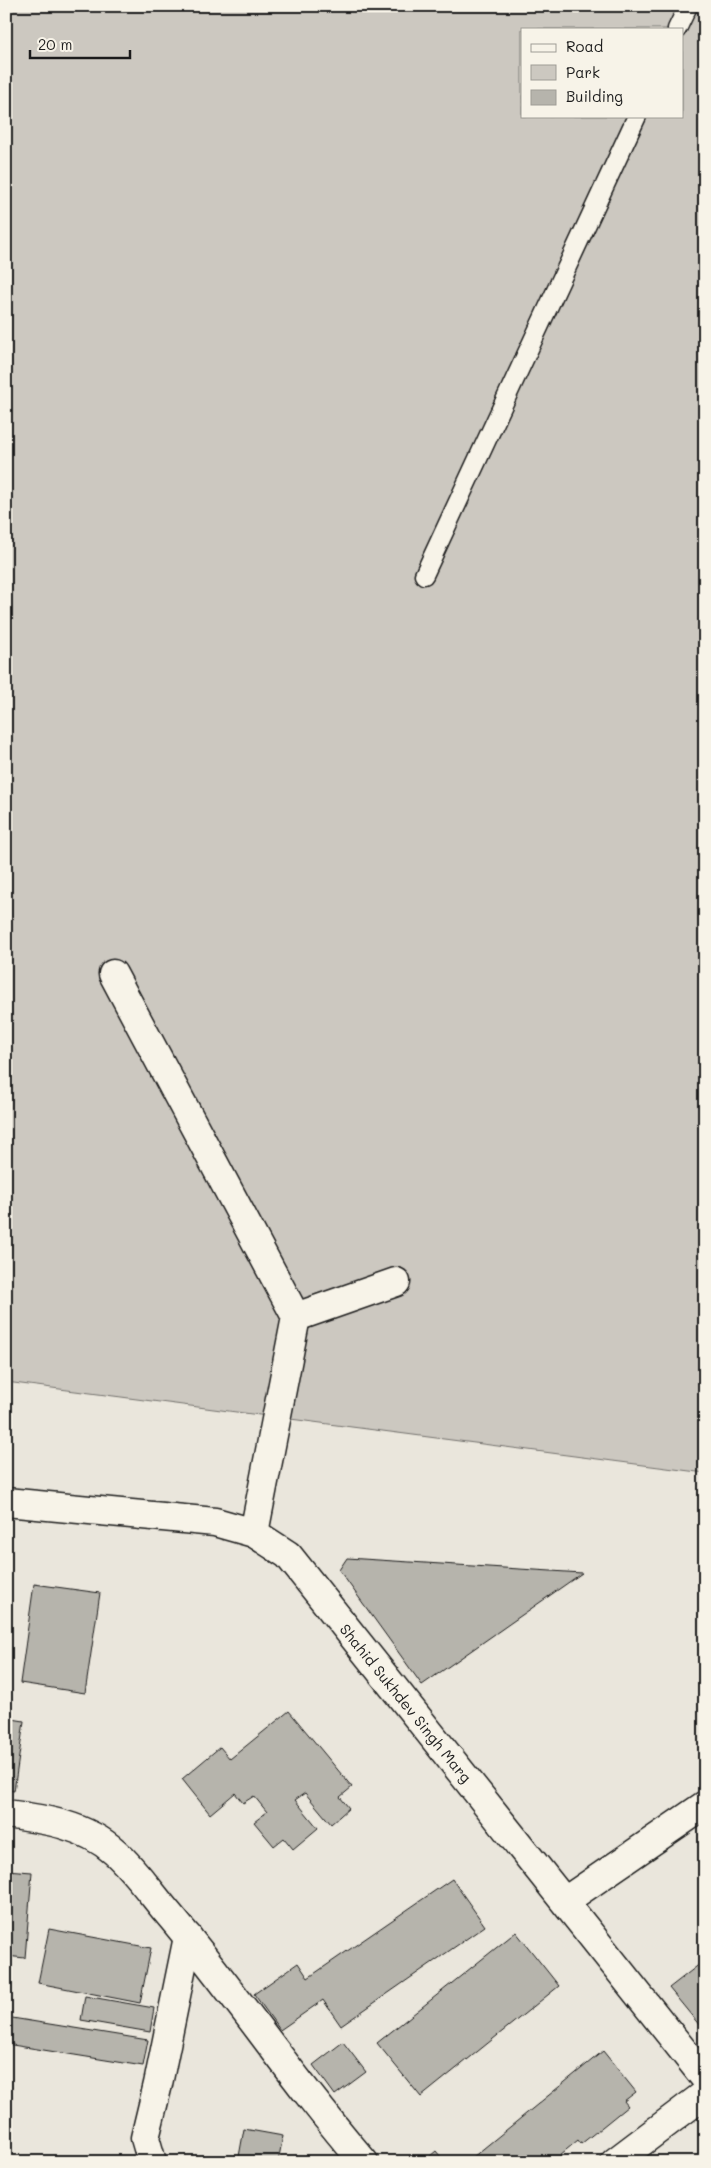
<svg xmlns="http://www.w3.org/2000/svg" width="711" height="2168" font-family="Mali,sans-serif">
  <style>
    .green { fill: #ccc8c0; stroke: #74726e; fill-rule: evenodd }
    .building { fill: #b6b4ac; stroke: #1c1c1c }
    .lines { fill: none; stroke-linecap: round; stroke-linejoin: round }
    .lane-casing { stroke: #1c1c1c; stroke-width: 21 }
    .street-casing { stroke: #1c1c1c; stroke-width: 31 }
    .lane { stroke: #f7f3e8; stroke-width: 18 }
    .street { stroke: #f7f3e8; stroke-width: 28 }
    .labels { text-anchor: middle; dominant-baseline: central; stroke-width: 4; stroke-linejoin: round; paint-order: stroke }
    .street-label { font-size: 15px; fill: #1c1c1c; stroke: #f7f3e8 }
  </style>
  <rect width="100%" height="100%" fill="#eae6dc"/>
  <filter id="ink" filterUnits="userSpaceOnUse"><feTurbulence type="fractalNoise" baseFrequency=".02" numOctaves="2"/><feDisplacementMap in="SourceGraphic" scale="10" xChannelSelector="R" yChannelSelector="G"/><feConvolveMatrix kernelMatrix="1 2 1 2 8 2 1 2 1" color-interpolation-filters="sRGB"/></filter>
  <g filter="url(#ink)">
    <path class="green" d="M6 6H705V1473L6 1382ZM522 29H682V116H522Z"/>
    <g class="building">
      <polygon points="347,1558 582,1573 422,1685 339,1570"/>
      <polygon points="34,1584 100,1593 85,1693 20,1683"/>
      <polygon points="289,1711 352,1787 340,1797 349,1808 331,1824 305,1793 295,1800 318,1828 293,1849 284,1838 274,1846 254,1822 267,1812 254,1796 243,1803 235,1793 210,1814 182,1779 220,1747 230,1759"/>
      <polygon points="6,1718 24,1721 14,1791 6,1790"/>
      <polygon points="6,1870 32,1872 25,1958 6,1956"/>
      <polygon points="452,1879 485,1926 341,2026 323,2000 280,2030 254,1994 298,1963 308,1978"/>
      <polygon points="49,1929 151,1948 140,2003 38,1983"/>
      <polygon points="516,1932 559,1986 421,2097 377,2043"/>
      <polygon points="705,1960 705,2032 669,1988"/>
      <polygon points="85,1996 154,2008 150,2032 81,2020"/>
      <polygon points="6,2017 148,2040 143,2066 6,2044"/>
      <polygon points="343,2042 366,2072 335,2095 313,2065"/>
      <polygon points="603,2051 636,2092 624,2101 628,2106 581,2144 578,2140 560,2155 562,2158 558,2162 467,2162"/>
      <polygon points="244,2129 283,2136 278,2162 238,2162"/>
      <polygon points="436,2151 445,2162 423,2162"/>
    </g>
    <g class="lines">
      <defs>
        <g id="lane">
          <polyline points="677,29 688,6"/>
          <polyline points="424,575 637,116"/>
        </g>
        <g id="street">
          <polyline points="113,974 296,1317 254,1533"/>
          <polyline points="296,1317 396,1282"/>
          <polyline points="6,1502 215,1522 254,1533 288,1555 705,2078"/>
          <path d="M6 1814C45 1819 85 1825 115 1852 134 1869 151 1893 167 1912 236 1993 294 2082 364 2162"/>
          <polyline points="565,1901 705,1805"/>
          <polyline points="152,2162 145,2138 158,2084 188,1937"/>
          <polyline points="615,2162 705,2094"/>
        </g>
      </defs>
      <use href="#lane" class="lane-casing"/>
      <use href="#street" class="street-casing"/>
      <use href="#lane" class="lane"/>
      <use href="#street" class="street"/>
    </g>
  </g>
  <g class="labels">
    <g class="street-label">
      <text transform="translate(406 1703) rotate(51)">Shahid Sukhdev Singh Marg</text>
    </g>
  </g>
  <rect width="711" height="2168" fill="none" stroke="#f7f3e8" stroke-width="25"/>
  <rect x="12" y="12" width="686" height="2143" fill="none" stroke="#1c1c1c" stroke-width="2" filter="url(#ink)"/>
  <rect x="521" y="28" width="162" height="90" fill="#f7f3e8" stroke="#9f9d96"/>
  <rect x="531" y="44" width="25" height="8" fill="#f7f3e8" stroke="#9f9d96"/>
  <text x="566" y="52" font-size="15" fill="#1c1c1c">Road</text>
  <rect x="531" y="65" width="25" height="15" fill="#ccc8c0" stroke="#9f9d96"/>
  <text x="566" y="78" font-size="15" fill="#1c1c1c">Park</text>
  <rect x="531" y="90" width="25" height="15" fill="#b6b4ac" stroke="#9f9d96"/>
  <text x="566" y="102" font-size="15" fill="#1c1c1c">Building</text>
  <path d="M30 50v8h100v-8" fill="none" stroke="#1c1c1c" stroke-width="2.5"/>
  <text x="38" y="50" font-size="15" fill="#1c1c1c" stroke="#f7f3e8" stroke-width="4" paint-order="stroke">20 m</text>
</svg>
